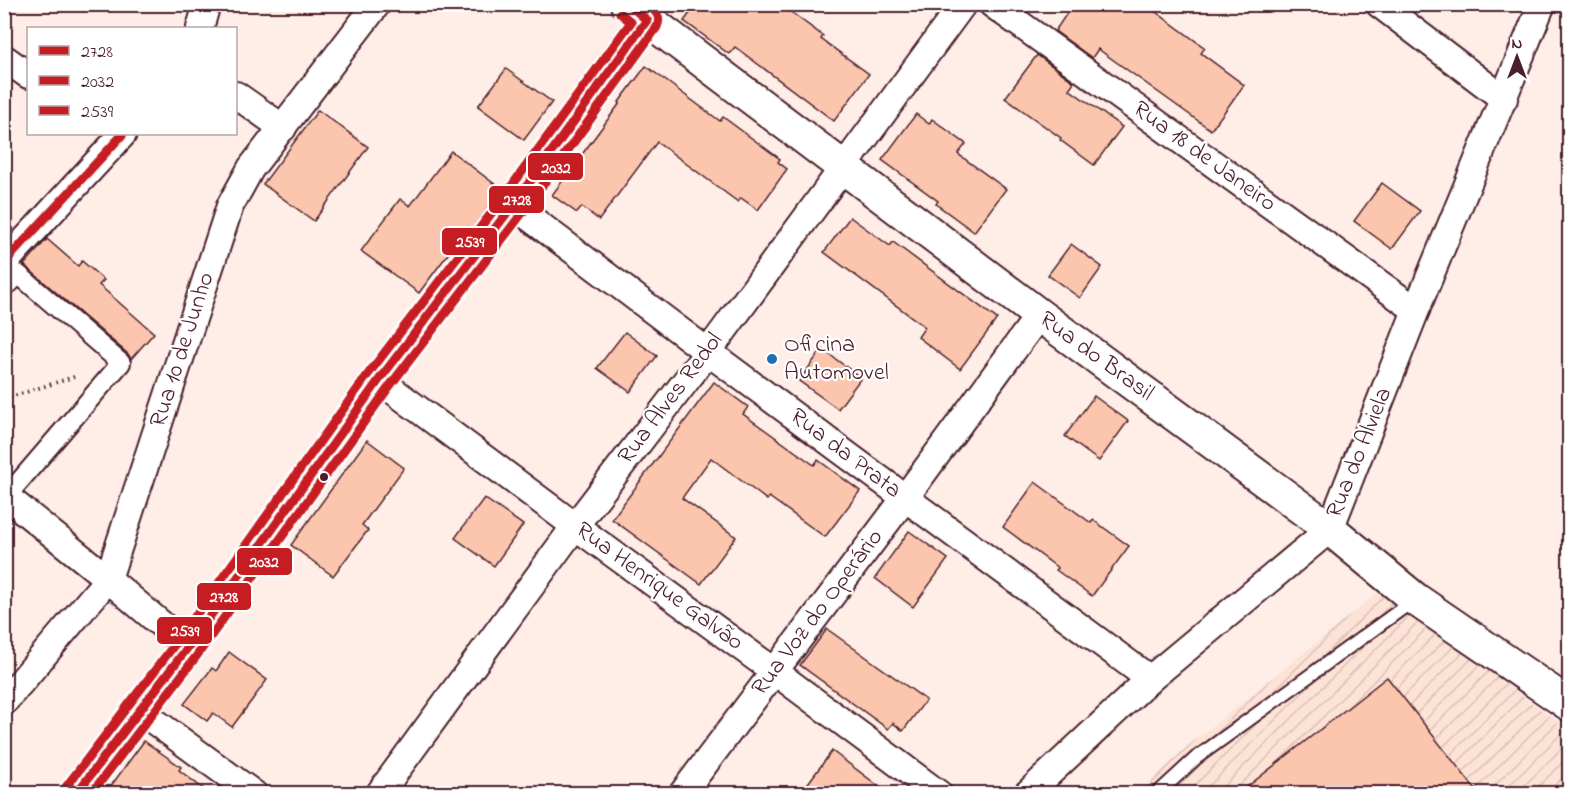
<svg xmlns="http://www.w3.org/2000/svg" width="1574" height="798" font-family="'Indie Flower',sans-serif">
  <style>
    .industrial { fill: url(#industrial-furrows) }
    .building { fill: #fcc6ae; stroke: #4a1f2b; stroke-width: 1.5 }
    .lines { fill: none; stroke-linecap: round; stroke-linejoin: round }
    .service-casing { stroke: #4a1f2b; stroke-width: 16 }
    .pedestrian-casing { stroke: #4a1f2b; stroke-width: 22 }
    .minor-casing { stroke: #4a1f2b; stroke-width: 30 }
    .tertiary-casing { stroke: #4a1f2b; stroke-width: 36 }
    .path { stroke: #4a1f2b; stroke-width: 4; stroke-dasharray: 1.5 4.5; stroke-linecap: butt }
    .service { stroke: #fff; stroke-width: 12 }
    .pedestrian { stroke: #fff; stroke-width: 18 }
    .minor { stroke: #fff; stroke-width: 26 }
    .tertiary { stroke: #fff; stroke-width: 32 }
    .bus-1-casing { stroke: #fff; stroke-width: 14 }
    .bus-2-casing { stroke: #fff; stroke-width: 14 }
    .bus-3-casing { stroke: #fff; stroke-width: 14 }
    .bus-1 { stroke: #c61d23; stroke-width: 9 }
    .bus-2 { stroke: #c61d23; stroke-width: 9 }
    .bus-3 { stroke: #c61d23; stroke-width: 9 }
    .poi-dot { fill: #1f6fb2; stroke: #fff; stroke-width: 2 }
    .bus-dot { fill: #4a1f2b; stroke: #fff; stroke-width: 2 }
    .labels { text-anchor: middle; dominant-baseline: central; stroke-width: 4.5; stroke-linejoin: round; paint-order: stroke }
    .street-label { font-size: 24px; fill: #4a1f2b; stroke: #fff }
    .poi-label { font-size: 24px; fill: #4a1f2b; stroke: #fff; text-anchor: start }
    .line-badge { stroke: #fff; stroke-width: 2 }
    .badge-label { font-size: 16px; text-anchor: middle; font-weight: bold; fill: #fff }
  </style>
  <defs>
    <pattern id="industrial-furrows" width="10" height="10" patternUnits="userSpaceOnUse" patternTransform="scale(1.5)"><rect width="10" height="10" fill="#fde2d6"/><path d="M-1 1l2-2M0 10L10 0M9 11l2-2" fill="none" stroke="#dac1b8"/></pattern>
  </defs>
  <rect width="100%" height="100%" fill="#feeee7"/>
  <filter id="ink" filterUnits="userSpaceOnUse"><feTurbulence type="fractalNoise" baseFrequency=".0167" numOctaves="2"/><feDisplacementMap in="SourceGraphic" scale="12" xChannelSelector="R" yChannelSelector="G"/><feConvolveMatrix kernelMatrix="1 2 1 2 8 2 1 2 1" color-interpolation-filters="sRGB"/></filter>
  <g filter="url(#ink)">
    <polygon class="industrial" points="1379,592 1569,730 1569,793 1138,794 1183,750"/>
    <g class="building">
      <polygon points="697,4 780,4 823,36 821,39 869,74 834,121 735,47 729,54 684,21"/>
      <polygon points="1073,4 1145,4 1205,48 1201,53 1244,85 1211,130 1098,49 1092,58 1055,31"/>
      <polygon points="1037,55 1074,82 1069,89 1122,127 1094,165 1060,140 1061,138 1005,98"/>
      <polygon points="646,66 720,121 723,117 780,159 778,162 787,169 758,210 741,198 738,202 657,142 599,220 582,207 577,213 552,195 620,103 619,102"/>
      <polygon points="506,69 552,102 524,140 478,106"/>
      <polygon points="318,110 368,147 314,221 263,184"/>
      <polygon points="916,114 929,124 932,119 966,144 958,154 1006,189 974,232 936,204 938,201 882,160"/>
      <polygon points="451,151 501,189 472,229 468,227 419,293 361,251 400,199 410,206"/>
      <polygon points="1382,183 1420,211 1392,249 1354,221"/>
      <polygon points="850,217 890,246 893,242 997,319 960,369 918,337 925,327 824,252"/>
      <polygon points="47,239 78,266 82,261 104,280 99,285 154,333 131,359 128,354 24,265"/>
      <polygon points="1071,244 1102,267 1080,298 1048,275"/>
      <polygon points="625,332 657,356 630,392 597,368"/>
      <polygon points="822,349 861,378 838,409 799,381"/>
      <polygon points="714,382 748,407 743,414 814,465 818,460 860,491 825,537 769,497 767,500 711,458 682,498 736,537 701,584 612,519"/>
      <polygon points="1094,396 1128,421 1099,461 1065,436"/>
      <polygon points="367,440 404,468 362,525 368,530 333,576 291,545"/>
      <polygon points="1035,482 1091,523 1093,520 1129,546 1092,596 1056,570 1058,568 1003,527"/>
      <polygon points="484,498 523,525 494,566 455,538"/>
      <polygon points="909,531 948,559 913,607 875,578"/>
      <polygon points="827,629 926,700 903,731 893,723 888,729 800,665"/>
      <polygon points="229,652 267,680 232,727 213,713 207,721 184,704 212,668 216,671"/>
      <polygon points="1387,677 1479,794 1238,794"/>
      <polygon points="144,741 181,767 179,770 210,794 105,794"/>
      <polygon points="832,751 889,794 800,794"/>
    </g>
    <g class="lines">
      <defs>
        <polyline id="service" points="1157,794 1196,758 1414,600"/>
        <polyline id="pedestrian" points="4,279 10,283 18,274 121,363 6,497"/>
        <g id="minor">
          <polyline points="992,4 1416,310"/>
          <polyline points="1379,4 1504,99"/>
          <polyline points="200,28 207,4"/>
          <polyline points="4,58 28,75"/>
          <polyline points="236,95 283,128"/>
          <polyline points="513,205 708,352 1150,679"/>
          <polyline points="4,264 16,250 123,134"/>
          <polyline points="379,380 575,526 774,671 939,794"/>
          <polyline points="4,495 108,579 188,647"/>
          <polyline points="4,702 108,579 230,206 251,168 377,4"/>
          <polyline points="139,710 254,794"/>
          <polyline points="76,794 188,647 379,380 513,205 647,20"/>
          <polyline points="379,794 575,526 708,352 963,4"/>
          <polyline points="682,794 905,498 1039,315"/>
          <polyline points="1027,794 1150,679 1330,529 1416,310 1542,4"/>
        </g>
        <polyline id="tertiary" points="627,4 1039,315 1330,529 1415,599 1570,705"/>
      </defs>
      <use href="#service" class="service-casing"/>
      <use href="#pedestrian" class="pedestrian-casing"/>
      <use href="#minor" class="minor-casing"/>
      <use href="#tertiary" class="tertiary-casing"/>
      <polyline class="path" points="4,399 77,376"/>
      <use href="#service" class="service"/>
      <use href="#pedestrian" class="pedestrian"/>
      <use href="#minor" class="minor"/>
      <use href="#tertiary" class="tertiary"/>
      <defs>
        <g id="bus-1">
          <polyline points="4,263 123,134"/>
          <polyline points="76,794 188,647 379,380 513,205 647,20 628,4"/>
        </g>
        <path id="bus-2" d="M91 794 198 654 389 387 523 212 657 27C662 16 655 11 647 4"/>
        <polyline id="bus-3" points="66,787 178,640 369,373 503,198 631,22 620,13"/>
      </defs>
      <use href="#bus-1" class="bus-1-casing"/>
      <use href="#bus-2" class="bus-2-casing"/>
      <use href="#bus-3" class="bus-3-casing"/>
      <use href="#bus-1" class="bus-1"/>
      <use href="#bus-2" class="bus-2"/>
      <use href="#bus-3" class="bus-3"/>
    </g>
  </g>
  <circle class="poi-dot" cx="772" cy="359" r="6"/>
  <circle class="bus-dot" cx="324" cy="477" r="5"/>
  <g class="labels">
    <g class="street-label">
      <text transform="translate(1204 157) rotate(36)">Rua 18 de Janeiro</text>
      <text transform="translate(183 350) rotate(-72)">Rua 10 de Junho</text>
      <text transform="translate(1096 357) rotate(36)">Rua do Brasil</text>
      <text transform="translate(671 399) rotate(-53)">Rua Alves Redol</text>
      <text transform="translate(1360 453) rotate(-68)">Rua do Alviela</text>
      <text transform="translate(845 454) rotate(37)">Rua da Prata</text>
      <text transform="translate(659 587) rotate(36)">Rua Henrique Galvão</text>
      <text transform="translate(818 613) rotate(-53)">Rua Voz do Operário</text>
    </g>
    <g class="poi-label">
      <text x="784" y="345">Oficina<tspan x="784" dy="28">Automovel</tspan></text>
    </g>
  </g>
  <g class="line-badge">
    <rect x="527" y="152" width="57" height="29" rx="6" fill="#c61d23"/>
    <rect x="488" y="185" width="57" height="29" rx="6" fill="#c61d23"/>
    <rect x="441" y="227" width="57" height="29" rx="6" fill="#c61d23"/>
    <rect x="236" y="547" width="57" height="29" rx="6" fill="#c61d23"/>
    <rect x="196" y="582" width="56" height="29" rx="6" fill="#c61d23"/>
    <rect x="156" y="616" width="57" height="29" rx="6" fill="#c61d23"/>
  </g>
  <g class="badge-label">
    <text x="556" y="173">2032</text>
    <text x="517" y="205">2728</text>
    <text x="470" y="247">2539</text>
    <text x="264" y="567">2032</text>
    <text x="224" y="602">2728</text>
    <text x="185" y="636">2539</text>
  </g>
  <rect width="1574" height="798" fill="none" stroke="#fff" stroke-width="24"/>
  <rect x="12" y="12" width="1550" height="774" fill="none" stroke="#4a1f2b" stroke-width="2" filter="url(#ink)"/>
  <rect x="27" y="27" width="210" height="108" fill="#ffffff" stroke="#b7a5aa" stroke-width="1.5"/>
  <rect x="39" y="46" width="30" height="9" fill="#c61d23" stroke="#b7a5aa" stroke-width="1.5"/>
  <text x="81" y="57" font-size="18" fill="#4a1f2b">2728</text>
  <rect x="39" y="76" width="30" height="9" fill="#c61d23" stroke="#b7a5aa" stroke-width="1.5"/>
  <text x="81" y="87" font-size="18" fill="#4a1f2b">2032</text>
  <rect x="39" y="106" width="30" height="9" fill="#c61d23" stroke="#b7a5aa" stroke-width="1.5"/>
  <text x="81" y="117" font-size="18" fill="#4a1f2b">2539</text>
  <g transform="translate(1517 57)" stroke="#ffffff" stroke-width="4.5" paint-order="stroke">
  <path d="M0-4.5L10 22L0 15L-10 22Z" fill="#4a1f2b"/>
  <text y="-9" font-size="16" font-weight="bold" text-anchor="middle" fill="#4a1f2b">N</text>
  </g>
</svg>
